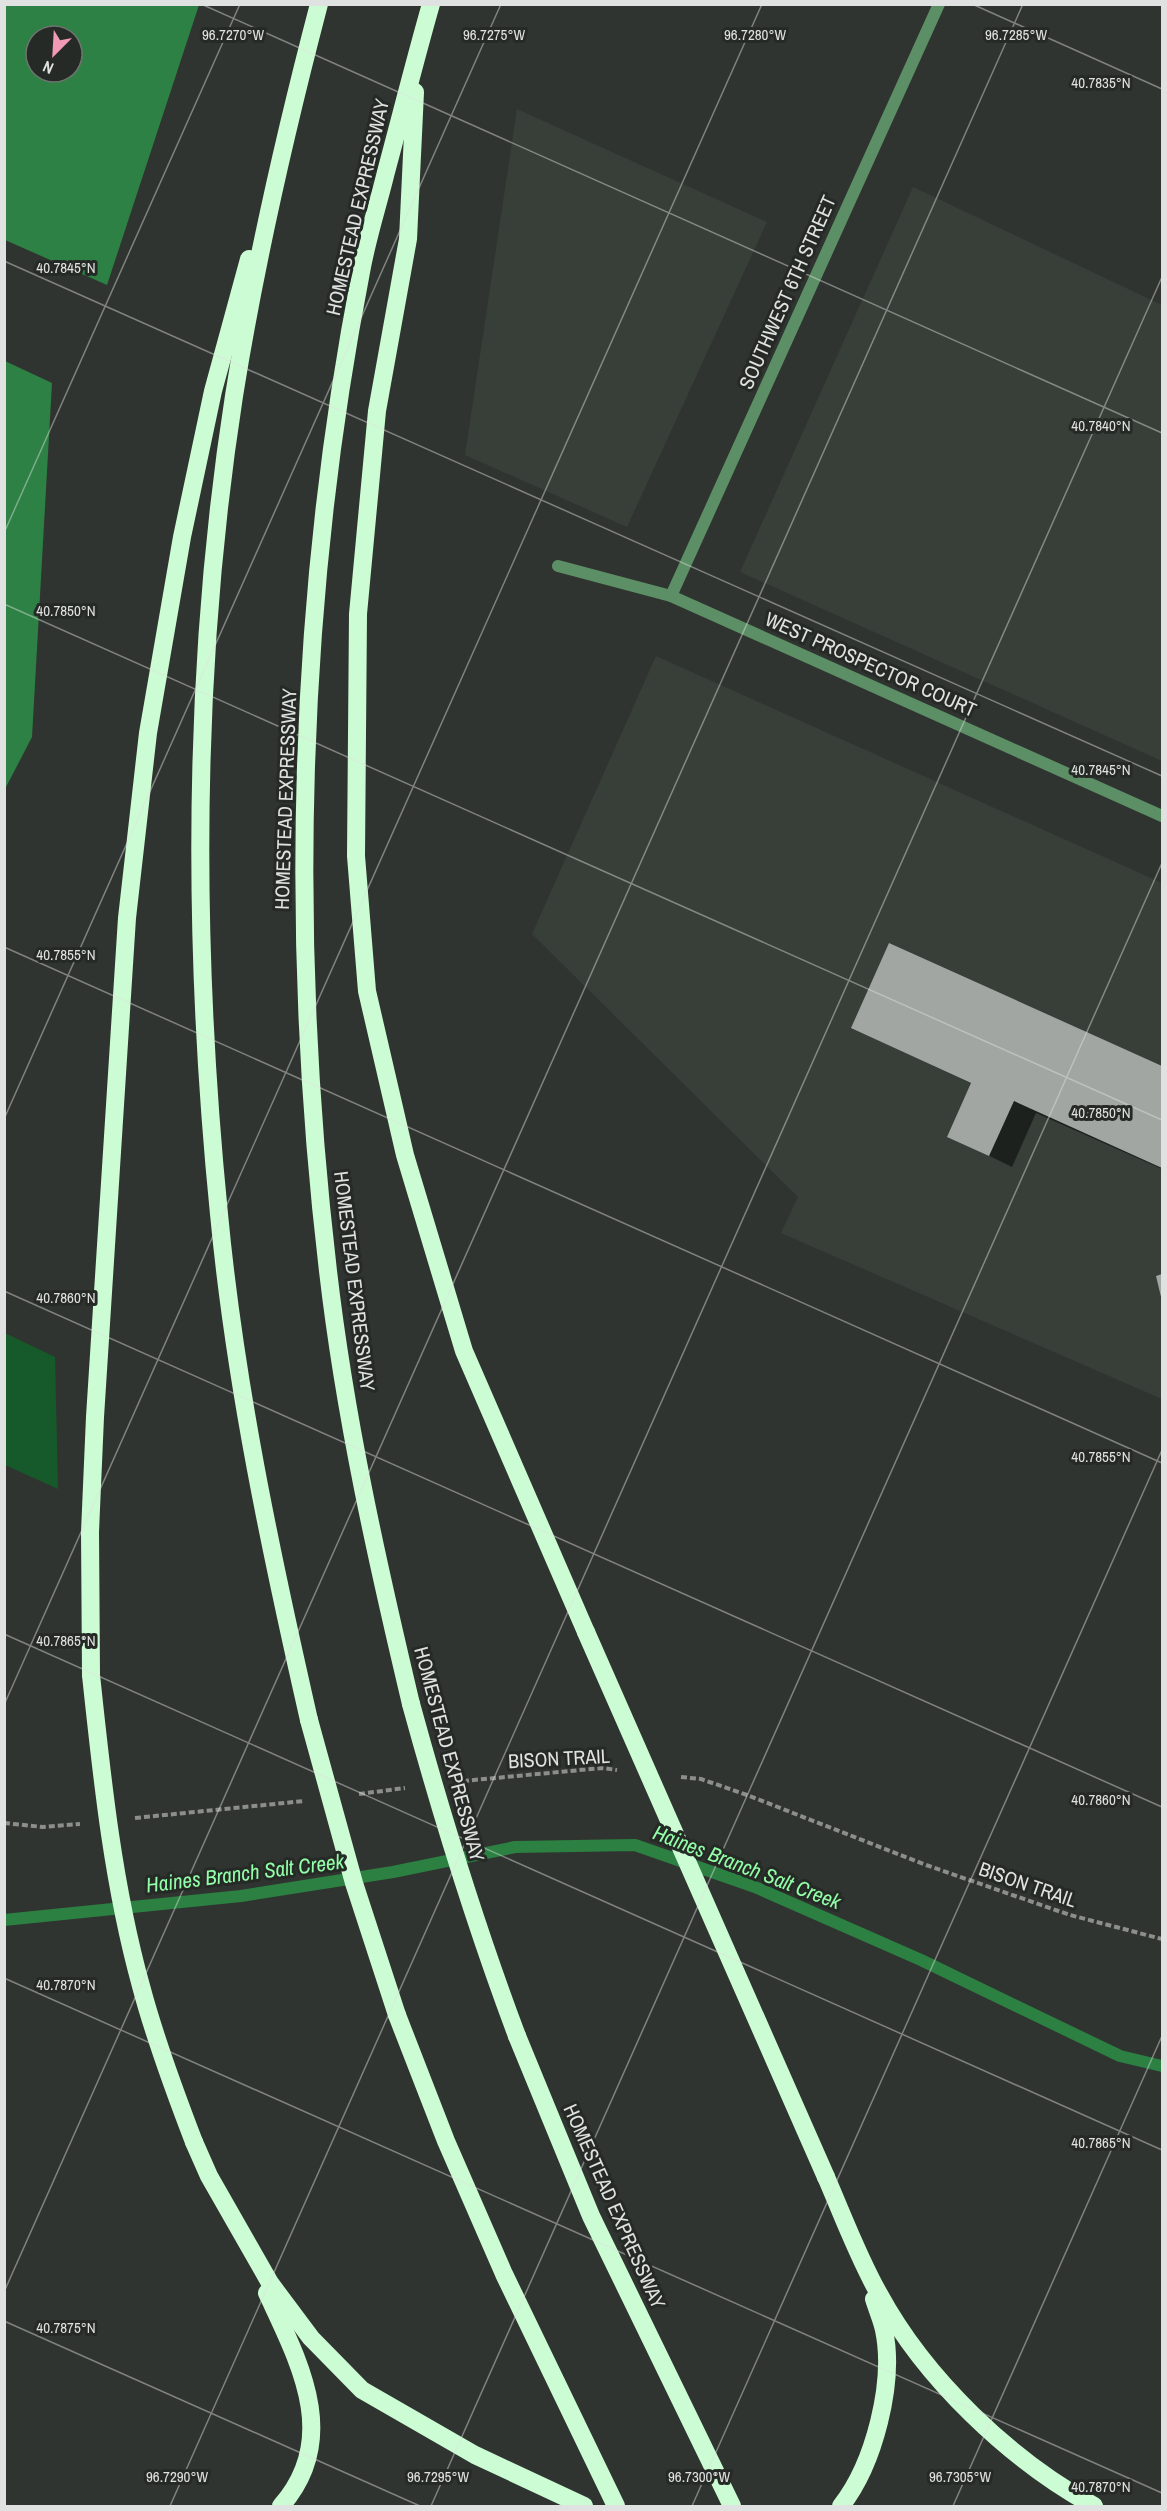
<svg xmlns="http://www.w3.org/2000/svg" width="1167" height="2511" font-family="'Archivo Narrow',sans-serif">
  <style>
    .built { fill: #373f38 }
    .green { fill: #16592a }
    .forest { fill: #2d8144; fill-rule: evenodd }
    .shadow { fill: #0007 }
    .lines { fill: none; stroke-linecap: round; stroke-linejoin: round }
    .stream { stroke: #2b8042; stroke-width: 12 }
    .building { fill: #a1a6a2 }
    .path { stroke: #8b8e8b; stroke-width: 4; stroke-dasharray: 6 3; stroke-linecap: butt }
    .street { stroke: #5c8f65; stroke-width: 12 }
    .highway { stroke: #ccfcd3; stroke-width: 18 }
    .highway-bridge { stroke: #ccfcd3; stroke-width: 18 }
    .ticks { fill: none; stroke: #dfe2e0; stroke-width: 1.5; stroke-opacity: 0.45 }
    .labels { text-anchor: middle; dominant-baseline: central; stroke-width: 6; stroke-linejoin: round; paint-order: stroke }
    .street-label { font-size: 20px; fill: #dfe2e0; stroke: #262a26 }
    .water-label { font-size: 21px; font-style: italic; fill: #92fea8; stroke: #262a26 }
    .ticks-label { font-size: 15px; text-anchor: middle; fill: #dfe2e0; stroke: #262a26; stroke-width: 6; stroke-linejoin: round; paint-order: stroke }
  </style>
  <rect width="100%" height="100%" fill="#303430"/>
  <g class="built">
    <polygon points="517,109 767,222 627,527 465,455"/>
    <polygon points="913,187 1162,305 1162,761 740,572"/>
    <polygon points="656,656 1162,883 1162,1399 781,1233 798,1197 532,934"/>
  </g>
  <polygon class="green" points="5,1333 55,1357 58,1489 5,1465"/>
  <g class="forest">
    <path d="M5 4 199 5 107 285 5 240ZM36 36H72V72H36Z"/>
    <polygon points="5,361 52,383 32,737 5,789"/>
  </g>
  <polygon class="shadow" points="890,945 1162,1068 1162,1169 1036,1113 1012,1167 949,1136 972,1084 853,1028"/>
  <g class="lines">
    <polyline class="stream" points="4,1920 241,1896 393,1872 515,1847 635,1845 755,1887 921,1960 1120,2056 1162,2066"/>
  </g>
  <g class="building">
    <polygon points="889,943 1162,1066 1162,1168 1014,1101 989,1156 947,1137 971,1083 851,1028"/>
    <polygon points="1162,1274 1162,1301 1156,1276"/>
  </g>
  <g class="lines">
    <g class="path">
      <polyline points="681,1777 701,1779 747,1795 926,1865 1070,1915 1162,1939"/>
      <polyline points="463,1781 602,1768 617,1770"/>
      <polyline points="359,1794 405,1788"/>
      <polyline points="135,1818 304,1801"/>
      <polyline points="4,1823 43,1827 80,1824"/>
    </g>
    <g class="street">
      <polyline points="558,566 671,596 1162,816"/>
      <polyline points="671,596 939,4"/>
    </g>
    <g class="highway">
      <polyline points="415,92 408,239 377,411 358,614 356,856 367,991 405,1155 464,1351 586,1632"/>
      <polyline points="91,1675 90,1532 95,1417 127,918 148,733 182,537 213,391 249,259"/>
      <path d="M411 1704C377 1561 345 1418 328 1271 289 940 297 600 361 272 367 238 378 205 386 172 401 116 415 60 431 4"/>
      <path d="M309 1720C271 1553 235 1384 219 1214 192 943 192 666 234 396 255 264 285 134 319 4"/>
      <polyline points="397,2015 446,2141 504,2274 616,2506"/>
      <polyline points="517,2036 591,2216 732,2506"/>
      <polyline points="194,2142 209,2176 270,2283 311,2338 362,2390 475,2455 584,2506"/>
      <path d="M826 2177C843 2216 858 2257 879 2294 925 2379 1010 2460 1094 2506"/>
      <path d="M267 2293C299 2362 341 2438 281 2506"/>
      <path d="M841 2506C874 2464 895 2383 884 2330 882 2320 877 2309 874 2299"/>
    </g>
    <g class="highway-bridge">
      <polyline points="586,1632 826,2177"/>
      <path d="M91 1675C102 1779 113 1885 141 1986 155 2039 174 2090 194 2142"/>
      <path d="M411 1704C442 1817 476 1927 517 2036"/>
      <polyline points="309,1720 354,1883 397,2015"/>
    </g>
  </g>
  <path class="ticks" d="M201 4 1162 433M972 4 1162 89M4 261 1162 776M4 533 240 4M4 604 1162 1120M4 947 1162 1463M4 1119 501 4M4 1291 1162 1807M4 1634 1162 2150M4 1705 762 4M4 1978 1162 2493M4 2292 1023 4M4 2321 420 2506M170 2506 1162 277M431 2506 1162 863M692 2506 1162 1450M953 2506 1162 2036"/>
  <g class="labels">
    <g class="street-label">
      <text transform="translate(357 207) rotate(-77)">HOMESTEAD EXPRESSWAY</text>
      <text transform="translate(787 292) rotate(-66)">SOUTHWEST 6TH STREET</text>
      <text transform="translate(871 664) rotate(24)">WEST PROSPECTOR COURT</text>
      <text transform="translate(285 799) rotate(-88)">HOMESTEAD EXPRESSWAY</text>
      <text transform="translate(355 1281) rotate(83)">HOMESTEAD EXPRESSWAY</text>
      <text transform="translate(450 1754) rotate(75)">HOMESTEAD EXPRESSWAY</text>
      <text transform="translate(559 1758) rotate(-3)">BISON TRAIL</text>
      <text transform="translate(1028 1884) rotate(19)">BISON TRAIL</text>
      <text transform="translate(615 2206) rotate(66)">HOMESTEAD EXPRESSWAY</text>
    </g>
    <g class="water-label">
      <text transform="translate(747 1867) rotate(21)">Haines Branch Salt Creek</text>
      <text transform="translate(245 1873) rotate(-7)">Haines Branch Salt Creek</text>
    </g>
  </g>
  <g class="ticks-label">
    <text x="233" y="40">96.7270°W</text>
    <text x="494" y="40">96.7275°W</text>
    <text x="755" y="40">96.7280°W</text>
    <text x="1016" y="40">96.7285°W</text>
    <text x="1101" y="88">40.7835°N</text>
    <text x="66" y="273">40.7845°N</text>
    <text x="1101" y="431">40.7840°N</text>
    <text x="66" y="616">40.7850°N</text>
    <text x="1101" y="775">40.7845°N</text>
    <text x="66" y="960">40.7855°N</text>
    <text x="1101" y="1118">40.7850°N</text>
    <text x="66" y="1303">40.7860°N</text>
    <text x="1101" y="1462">40.7855°N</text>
    <text x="66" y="1646">40.7865°N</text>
    <text x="1101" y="1805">40.7860°N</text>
    <text x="66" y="1990">40.7870°N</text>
    <text x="1101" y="2148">40.7865°N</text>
    <text x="66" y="2333">40.7875°N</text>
    <text x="177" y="2482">96.7290°W</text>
    <text x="438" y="2482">96.7295°W</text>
    <text x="699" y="2482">96.7300°W</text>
    <text x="960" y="2482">96.7305°W</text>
    <text x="1101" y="2492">40.7870°N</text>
  </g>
  <rect width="1167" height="2511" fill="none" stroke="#dfe2e0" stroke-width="12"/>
  <g transform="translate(54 54) rotate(204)"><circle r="28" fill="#262a26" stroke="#707470" stroke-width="1.5"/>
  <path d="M0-4.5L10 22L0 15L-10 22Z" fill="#f09ab5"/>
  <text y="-9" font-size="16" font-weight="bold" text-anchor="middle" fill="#dfe2e0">N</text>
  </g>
</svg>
